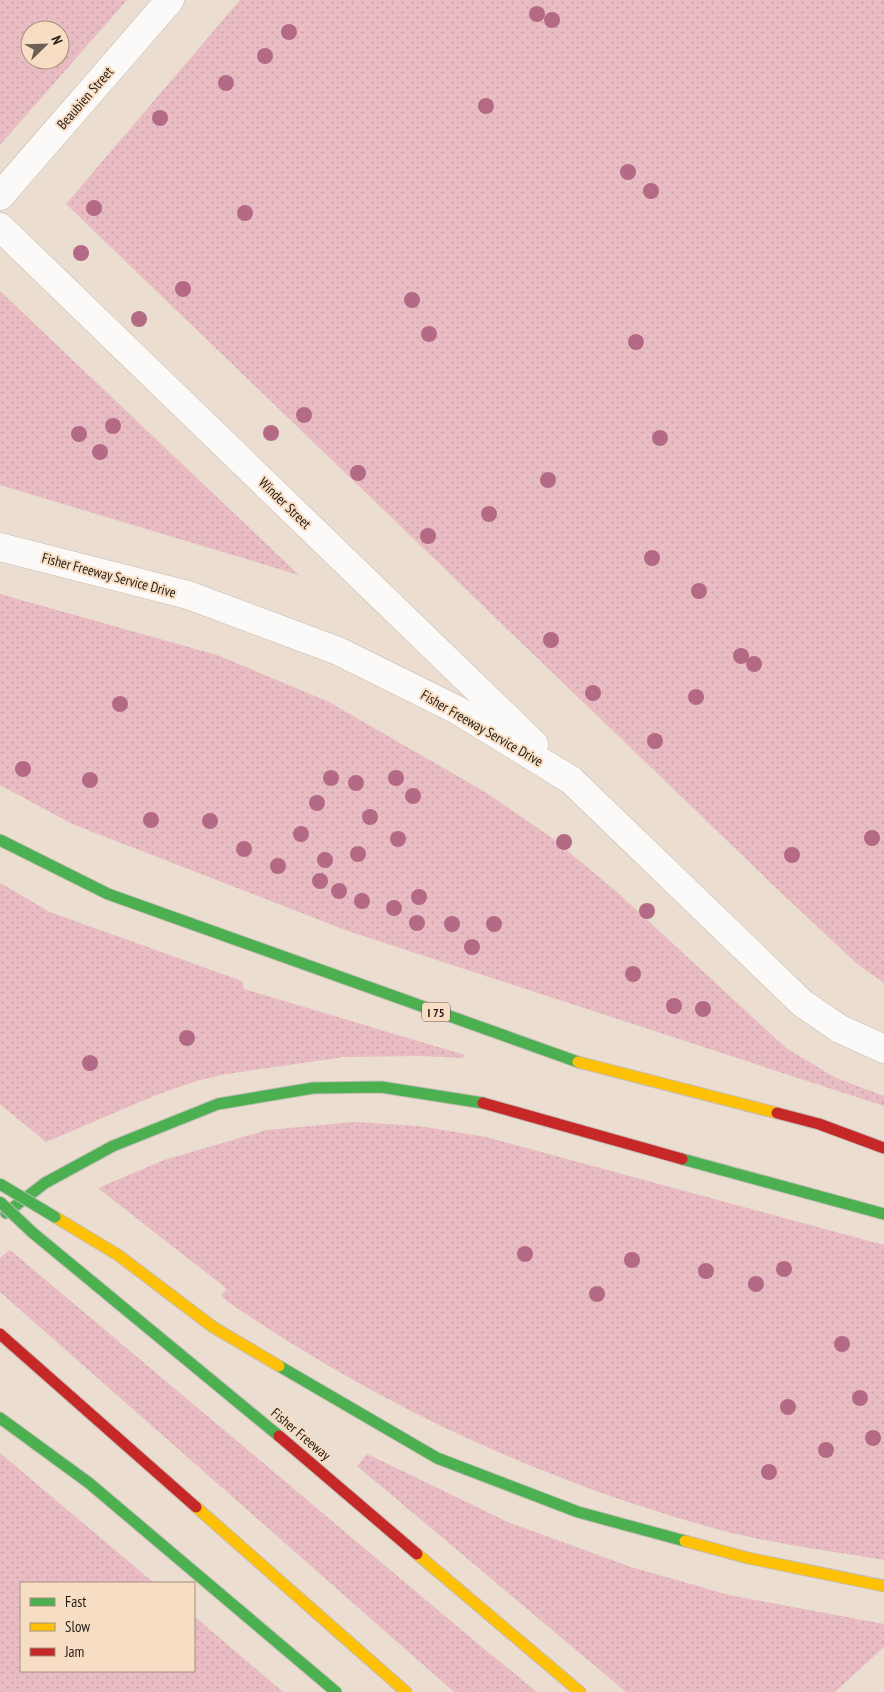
<svg xmlns="http://www.w3.org/2000/svg" width="884" height="1692" font-family="'PT Sans Narrow',sans-serif">
  <style>
    .grass { fill: url(#grass-dots); fill-rule: evenodd }
    .lines { fill: none; stroke-linecap: round; stroke-linejoin: round }
    .street-casing { stroke: #c6bbb0; stroke-width: 29 }
    .fast-casing { stroke: #c4bdb6; stroke-width: 13 }
    .slow-casing { stroke: #c4bdb6; stroke-width: 13 }
    .jam-casing { stroke: #c4bdb6; stroke-width: 13 }
    .street { stroke: #fcfaf8; stroke-width: 28 }
    .fast { stroke: #4caf50; stroke-width: 11 }
    .slow { stroke: #ffc107; stroke-width: 11 }
    .jam { stroke: #c62828; stroke-width: 11 }
    .fast-bridge-casing { stroke: #c4bdb6; stroke-width: 13; stroke-linecap: butt }
    .fast-bridge { stroke: #4caf50; stroke-width: 11 }
    .tree { fill: #b46a85 }
    .labels { text-anchor: middle; dominant-baseline: central; stroke-width: 4; stroke-linejoin: round; paint-order: stroke }
    .shield { fill: #f7ddc3; stroke: #645648; stroke-width: 1 }
    .shield-label { font-size: 12px; font-weight: bold; fill: #251c13 }
    .street-label { font-size: 14px; fill: #251c13; stroke: #f7ddc3 }
  </style>
  <defs>
    <pattern id="grass-dots" width="8" height="8" patternUnits="userSpaceOnUse" patternTransform="scale(1.25)"><rect width="8" height="8" fill="#e8bcc2"/><path d="M2 2h.1M6 6h.1" fill="none" stroke="#c7a1a6" stroke-width="1.8" stroke-linecap="round"/></pattern>
  </defs>
  <rect width="100%" height="100%" fill="#ebddcf"/>
  <g class="grass">
    <path d="M0 0H127L0 145ZM30 30H60V60H30Z"/>
    <polygon points="240,0 884,0 884,983 856,963 774,886 66,204"/>
    <polygon points="0,291 299,575 0,485"/>
    <polygon points="0,594 217,655 329,702 485,792 551,837 618,893 786,1048 836,1078 884,1096 884,1106 348,931 72,824 0,785"/>
    <polygon points="0,883 50,912 242,981 244,989 465,1055 462,1058 422,1056 344,1057 226,1074 196,1081 154,1096 46,1142 0,1104"/>
    <path d="M355 1122 419 1126 486 1137 884 1245V1560C826 1550 766 1543 709 1527 533 1477 379 1405 228 1302L221 1295 227 1289 98 1188 164 1160 267 1130Z"/>
    <polygon points="10,1250 477,1643 537,1692 454,1692 0,1292 0,1258"/>
    <polygon points="0,1453 154,1583 21,1583 21,1671 194,1671 194,1616 283,1692 0,1692"/>
    <polygon points="367,1454 508,1522 631,1567 729,1595 884,1624 884,1647 835,1692 626,1692 357,1466"/>
  </g>
  <g class="lines">
    <defs>
      <g id="street">
        <polyline points="0,196 170,0"/>
        <polyline points="0,227 534,744"/>
        <polyline points="0,547 188,595 338,651 457,710 571,780 802,1003 840,1029 884,1049"/>
      </g>
      <g id="fast">
        <polyline points="0,840 108,894 578,1062"/>
        <polyline points="682,1159 884,1214"/>
        <polyline points="6,1213 45,1183 113,1146 218,1104 313,1088 381,1087 483,1103"/>
        <polyline points="33,1233 279,1436"/>
        <polyline points="279,1366 437,1458 578,1512 685,1541"/>
        <polyline points="0,1418 89,1483 336,1692"/>
      </g>
      <g id="slow">
        <polyline points="578,1062 777,1113"/>
        <polyline points="55,1217 118,1255 213,1327 279,1366"/>
        <polyline points="196,1507 406,1692"/>
        <polyline points="685,1541 748,1558 884,1586"/>
        <polyline points="417,1554 580,1692"/>
      </g>
      <g id="jam">
        <polyline points="483,1103 682,1159"/>
        <polyline points="777,1113 819,1124 884,1148"/>
        <polyline points="0,1334 196,1507"/>
        <polyline points="279,1436 417,1554"/>
      </g>
    </defs>
    <use href="#street" class="street-casing"/>
    <use href="#fast" class="fast-casing"/>
    <use href="#slow" class="slow-casing"/>
    <use href="#jam" class="jam-casing"/>
    <use href="#street" class="street"/>
    <use href="#fast" class="fast"/>
    <use href="#slow" class="slow"/>
    <use href="#jam" class="jam"/>
    <defs>
      <g id="fast-bridge">
        <polyline points="0,1184 55,1217"/>
        <polyline points="0,1202 33,1233"/>
      </g>
    </defs>
    <use href="#fast-bridge" class="fast-bridge-casing"/>
    <use href="#fast-bridge" class="fast-bridge"/>
  </g>
  <g class="tree">
    <circle cx="537" cy="14" r="8"/>
    <circle cx="552" cy="20" r="8"/>
    <circle cx="289" cy="32" r="8"/>
    <circle cx="265" cy="56" r="8"/>
    <circle cx="226" cy="83" r="8"/>
    <circle cx="486" cy="106" r="8"/>
    <circle cx="160" cy="118" r="8"/>
    <circle cx="628" cy="172" r="8"/>
    <circle cx="651" cy="191" r="8"/>
    <circle cx="94" cy="208" r="8"/>
    <circle cx="245" cy="213" r="8"/>
    <circle cx="81" cy="253" r="8"/>
    <circle cx="183" cy="289" r="8"/>
    <circle cx="412" cy="300" r="8"/>
    <circle cx="139" cy="319" r="8"/>
    <circle cx="429" cy="334" r="8"/>
    <circle cx="636" cy="342" r="8"/>
    <circle cx="304" cy="415" r="8"/>
    <circle cx="113" cy="426" r="8"/>
    <circle cx="271" cy="433" r="8"/>
    <circle cx="79" cy="434" r="8"/>
    <circle cx="660" cy="438" r="8"/>
    <circle cx="100" cy="452" r="8"/>
    <circle cx="358" cy="473" r="8"/>
    <circle cx="548" cy="480" r="8"/>
    <circle cx="489" cy="514" r="8"/>
    <circle cx="428" cy="536" r="8"/>
    <circle cx="652" cy="558" r="8"/>
    <circle cx="699" cy="591" r="8"/>
    <circle cx="551" cy="640" r="8"/>
    <circle cx="741" cy="656" r="8"/>
    <circle cx="754" cy="664" r="8"/>
    <circle cx="593" cy="693" r="8"/>
    <circle cx="696" cy="697" r="8"/>
    <circle cx="120" cy="704" r="8"/>
    <circle cx="655" cy="741" r="8"/>
    <circle cx="23" cy="769" r="8"/>
    <circle cx="331" cy="778" r="8"/>
    <circle cx="396" cy="778" r="8"/>
    <circle cx="90" cy="780" r="8"/>
    <circle cx="356" cy="783" r="8"/>
    <circle cx="413" cy="796" r="8"/>
    <circle cx="317" cy="803" r="8"/>
    <circle cx="370" cy="817" r="8"/>
    <circle cx="151" cy="820" r="8"/>
    <circle cx="210" cy="821" r="8"/>
    <circle cx="301" cy="834" r="8"/>
    <circle cx="872" cy="838" r="8"/>
    <circle cx="398" cy="839" r="8"/>
    <circle cx="564" cy="842" r="8"/>
    <circle cx="244" cy="849" r="8"/>
    <circle cx="358" cy="854" r="8"/>
    <circle cx="792" cy="855" r="8"/>
    <circle cx="325" cy="860" r="8"/>
    <circle cx="278" cy="866" r="8"/>
    <circle cx="320" cy="881" r="8"/>
    <circle cx="339" cy="891" r="8"/>
    <circle cx="419" cy="897" r="8"/>
    <circle cx="362" cy="901" r="8"/>
    <circle cx="394" cy="908" r="8"/>
    <circle cx="647" cy="911" r="8"/>
    <circle cx="417" cy="923" r="8"/>
    <circle cx="452" cy="924" r="8"/>
    <circle cx="494" cy="924" r="8"/>
    <circle cx="472" cy="947" r="8"/>
    <circle cx="633" cy="974" r="8"/>
    <circle cx="674" cy="1006" r="8"/>
    <circle cx="703" cy="1009" r="8"/>
    <circle cx="187" cy="1038" r="8"/>
    <circle cx="90" cy="1063" r="8"/>
    <circle cx="525" cy="1254" r="8"/>
    <circle cx="632" cy="1260" r="8"/>
    <circle cx="784" cy="1269" r="8"/>
    <circle cx="706" cy="1271" r="8"/>
    <circle cx="756" cy="1284" r="8"/>
    <circle cx="597" cy="1294" r="8"/>
    <circle cx="842" cy="1344" r="8"/>
    <circle cx="860" cy="1398" r="8"/>
    <circle cx="788" cy="1407" r="8"/>
    <circle cx="873" cy="1438" r="8"/>
    <circle cx="826" cy="1450" r="8"/>
    <circle cx="769" cy="1472" r="8"/>
  </g>
  <g class="labels">
    <rect class="shield" x="422" y="1002.5" width="28" height="19" rx="4"/>
    <g class="shield-label">
      <text x="436" y="1012">I 75</text>
    </g>
    <g class="street-label">
      <text transform="translate(85 98) rotate(-49)">Beaubien Street</text>
      <text transform="translate(285 503) rotate(44)">Winder Street</text>
      <text transform="translate(109 575) rotate(15)">Fisher Freeway Service Drive</text>
      <text transform="translate(482 728) rotate(30)">Fisher Freeway Service Drive</text>
      <text transform="translate(301 1434) rotate(40)">Fisher Freeway</text>
    </g>
  </g>
  <rect x="20" y="1582" width="175" height="90" fill="#f7ddc3" stroke="#a3907d"/>
  <rect x="30" y="1598" width="25" height="8" fill="#4caf50" stroke="#a3907d"/>
  <text x="65" y="1607" font-size="15" fill="#251c13">Fast</text>
  <rect x="30" y="1623" width="25" height="8" fill="#ffc107" stroke="#a3907d"/>
  <text x="65" y="1632" font-size="15" fill="#251c13">Slow</text>
  <rect x="30" y="1648" width="25" height="8" fill="#c62828" stroke="#a3907d"/>
  <text x="65" y="1657" font-size="15" fill="#251c13">Jam</text>
  <g transform="translate(45 45) rotate(67)"><circle r="24" fill="#f7ddc3" stroke="#a3907d"/>
  <path d="M0-4L9 19L0 12L-9 19Z" fill="#6a6055"/>
  <text y="-8" font-size="14" font-weight="bold" text-anchor="middle" fill="#251c13">N</text>
  </g>
</svg>
